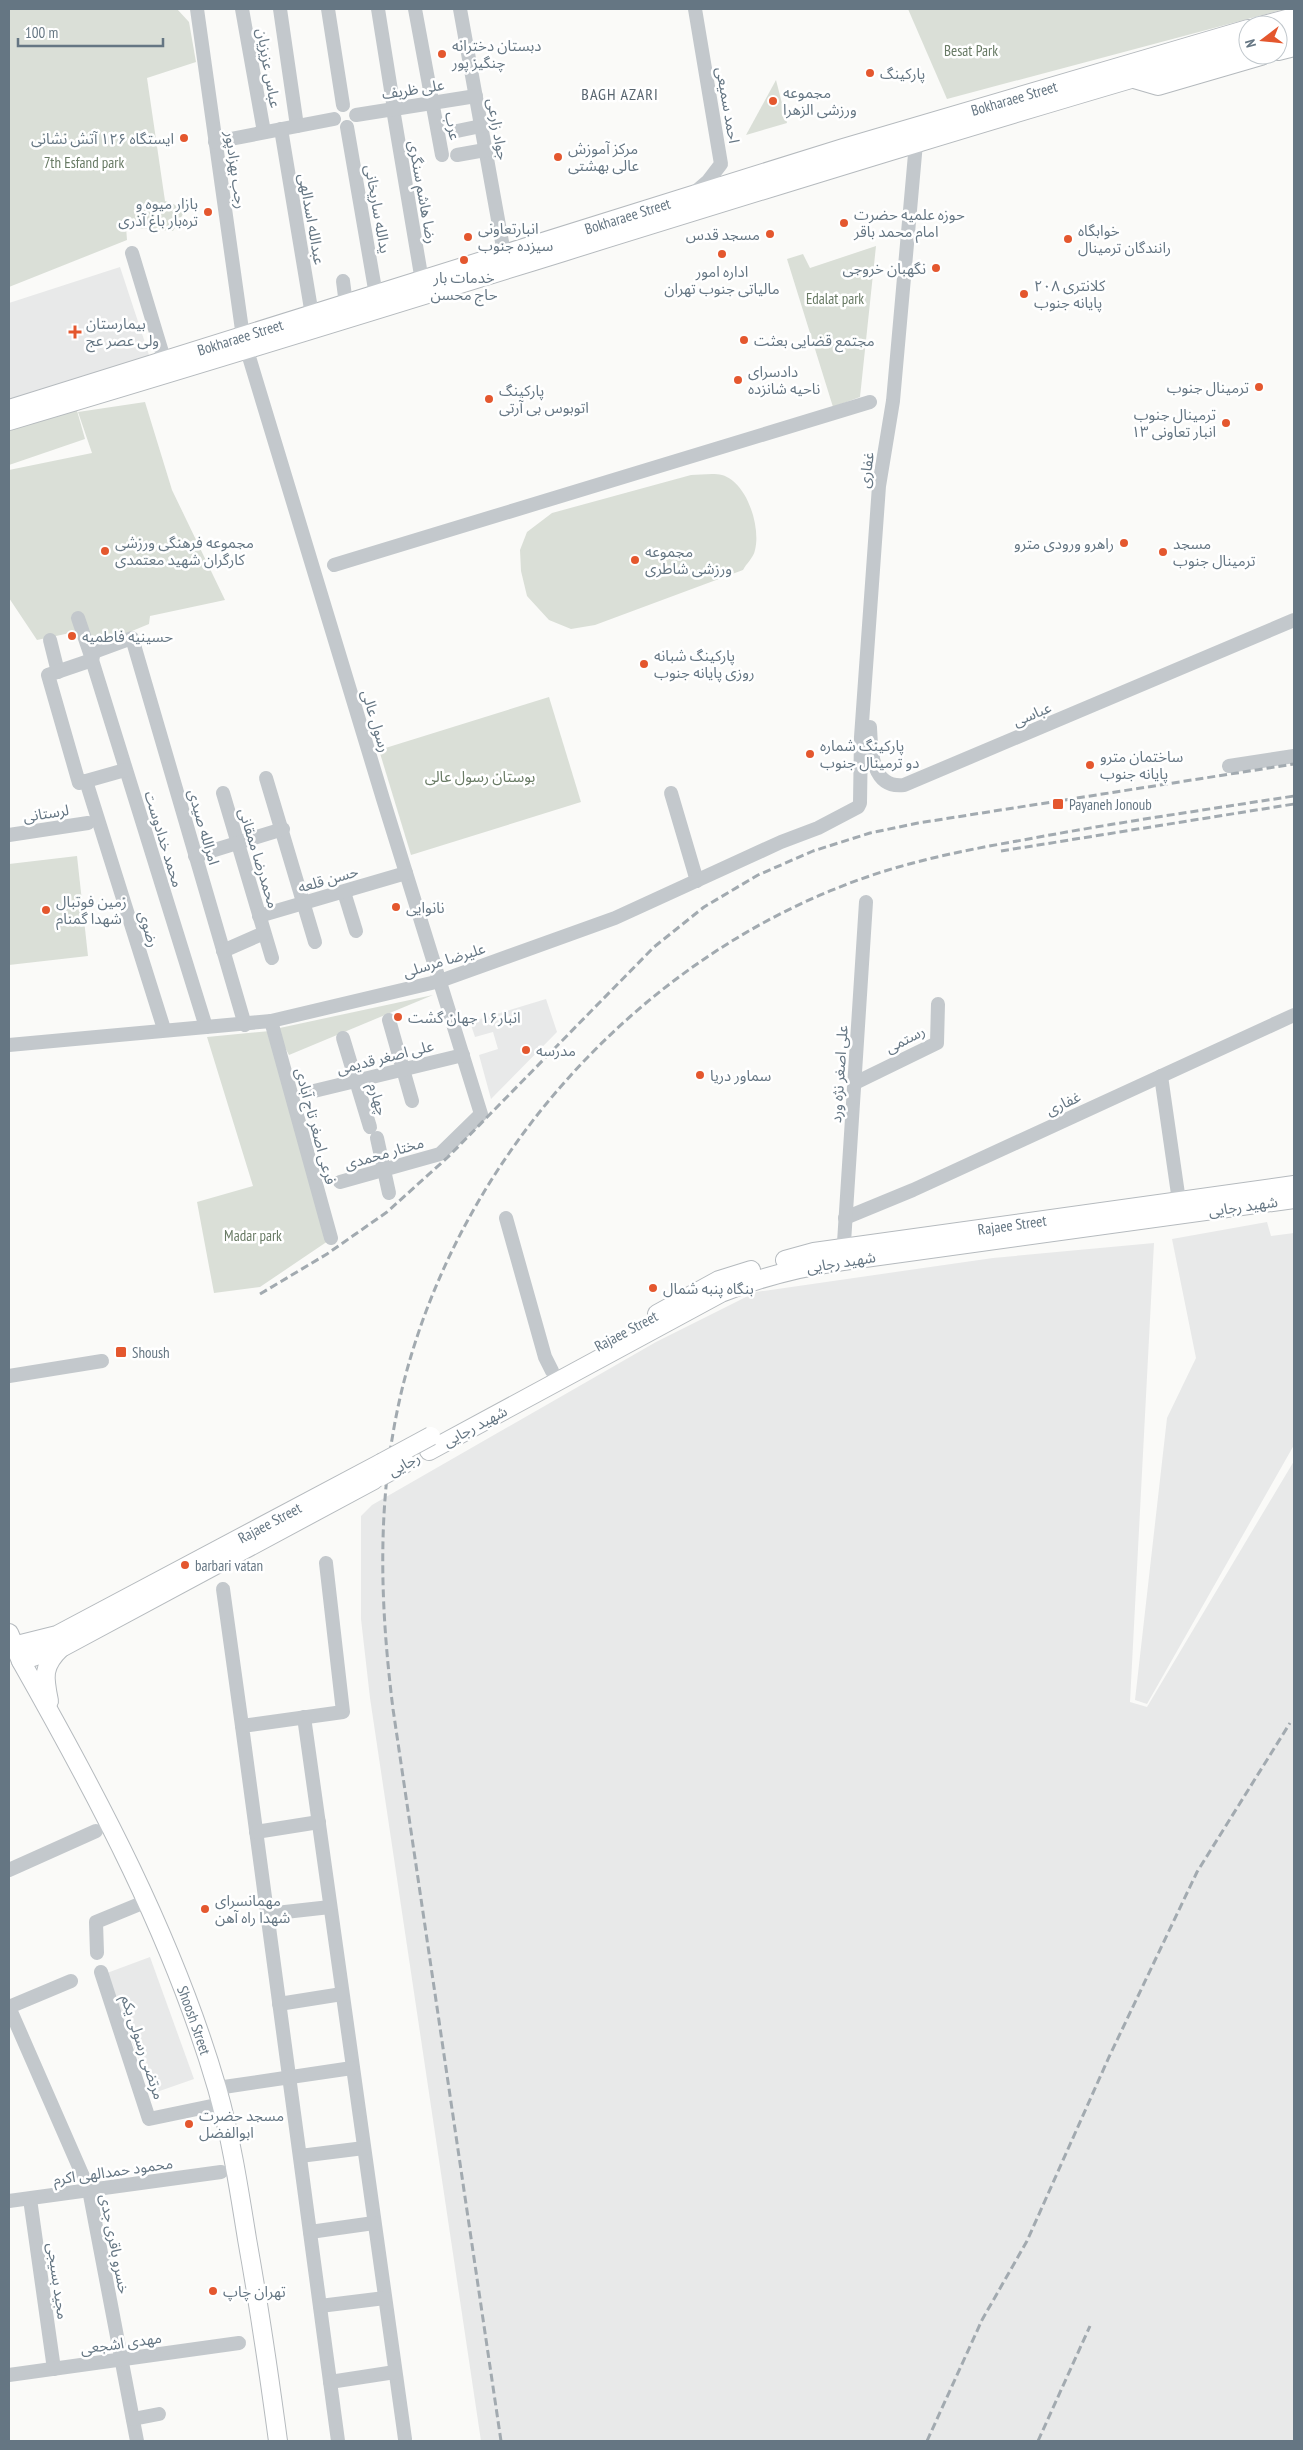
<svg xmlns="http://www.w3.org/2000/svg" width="1303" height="2450" font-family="'PT Sans Narrow','Noto Sans Arabic',sans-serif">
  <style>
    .built { fill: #e8e9e9 }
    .green { fill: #dadfd7 }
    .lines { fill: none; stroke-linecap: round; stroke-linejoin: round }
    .major-casing { stroke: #b5babe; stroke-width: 20 }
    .highway-casing { stroke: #b4b9bd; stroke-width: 22 }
    .minor { stroke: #c3c8cc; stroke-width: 14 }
    .major { stroke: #fff; stroke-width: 18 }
    .highway { stroke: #fff; stroke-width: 20 }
    .rail { stroke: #a2aab0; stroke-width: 3; stroke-dasharray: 8 4; stroke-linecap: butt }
    .major-bridge-casing { stroke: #b5babe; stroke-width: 20; stroke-linecap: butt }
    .major-bridge { stroke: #fff; stroke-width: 18 }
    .poi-dot { fill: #e4572e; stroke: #fff; stroke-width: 2 }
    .labels { text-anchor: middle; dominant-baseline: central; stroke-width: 5; stroke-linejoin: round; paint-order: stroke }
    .poi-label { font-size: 15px; fill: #657683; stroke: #fff; text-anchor: start }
    .park-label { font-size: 15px; fill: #687a64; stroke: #fff }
    .street-label { font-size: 15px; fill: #657683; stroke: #fff }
    .neighbourhood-label { font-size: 16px; letter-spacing: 1px; fill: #57646e; stroke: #fff }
  </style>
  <rect width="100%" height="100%" fill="#fafaf8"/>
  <g class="built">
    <polygon points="120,267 151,361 9,407 9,303"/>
    <polygon points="546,999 557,1032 491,1099 479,1055 498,1049 493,1032 475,1037 470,1022"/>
    <polygon points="1267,1222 1271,1236 1294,1233 1294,1445 1147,1704 1135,1700 1167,1418 1196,1358 1172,1239"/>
    <polygon points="1154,1243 1130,1702 1147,1707 1294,1461 1294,2441 481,2441 370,1698 361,1619 361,1516 372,1505 656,1342 756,1292 993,1258"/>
    <polygon points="150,1957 194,2079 151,2094 107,1973"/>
  </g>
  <g class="green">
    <polygon points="9,9 177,9 189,22 196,62 147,78 165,201 186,209 173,231 126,227 127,240 9,287"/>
    <polygon points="908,9 1285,9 947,99"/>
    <polygon points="776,80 787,123 746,135"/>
    <polygon points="876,246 860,397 833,407 787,259 803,254 810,268"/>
    <polygon points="145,402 172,490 225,600 150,616 149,624 132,631 133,634 92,649 89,629 37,640 9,598 9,470 92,453 78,412"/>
    <polygon points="76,407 85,439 9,465 9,427"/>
    <path d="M691 475C700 475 713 473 722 475 747 482 761 527 755 550 754 557 746 564 743 570L595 625 571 629 549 620 527 596 521 571 520 550 527 532 552 513Z"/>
    <polygon points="549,697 581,802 411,855 379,750"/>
    <polygon points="77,856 88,956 9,965 9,864"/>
    <polygon points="433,995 289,1055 275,1029"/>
    <polygon points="270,1031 328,1241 260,1287 214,1293 197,1202 253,1186 207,1037"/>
  </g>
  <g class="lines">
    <defs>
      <g id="major">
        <polyline points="1264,25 1294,17"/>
        <polyline points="1278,37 1294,32"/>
        <path id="s1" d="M9 409 843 148 1248 29"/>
        <path d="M9 421C423 299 833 164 1248 45"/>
        <path id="s2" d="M785 1260 814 1252 1294 1185"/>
        <polyline points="657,1314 719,1280 751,1270"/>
        <path d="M429 1451 721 1293C761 1277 801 1267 843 1261L1294 1199"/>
        <path id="s3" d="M9 1633 21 1661C98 1797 173 1937 217 2088 231 2137 239 2189 247 2239 259 2306 269 2374 278 2441"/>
        <path id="s4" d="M9 1647 57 1635 381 1463"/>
        <polyline points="21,1661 63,1647 374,1480"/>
        <path d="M49 1701C44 1677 42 1666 61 1648"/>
      </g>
      <g id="highway">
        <polyline points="1278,50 1294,46"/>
        <polyline points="1134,78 1158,85 1261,55"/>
      </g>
    </defs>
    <use href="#major" class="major-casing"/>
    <use href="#highway" class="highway-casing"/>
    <g class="minor">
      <polyline points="197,9 243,337 383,799 481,1114 440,1154 340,1182"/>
      <polyline points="242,9 264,132"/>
      <polyline points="280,9 297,126"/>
      <polyline points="328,9 343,105"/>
      <polyline points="378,9 394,109"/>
      <polyline points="415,9 442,155"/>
      <polyline points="460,9 506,264"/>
      <polyline points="393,109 422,281"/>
      <polyline points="356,115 476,96"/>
      <polyline points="347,127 376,295"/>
      <polyline points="281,129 312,315"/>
      <polyline points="457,131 481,126"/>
      <polyline points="215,142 334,119"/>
      <polyline points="457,155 485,150"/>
      <polyline points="694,193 708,181 721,164 695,9"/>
      <polyline points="132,253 165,362"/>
      <polyline points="343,281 346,304"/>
      <polyline points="334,565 870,402"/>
      <polyline points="78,618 91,656"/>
      <polyline points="50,640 58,672"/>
      <polyline points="92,660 206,1027"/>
      <path d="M870 727C871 750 871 789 904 785L1294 620"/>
      <polyline points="1229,766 1294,756"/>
      <polyline points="125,770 79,783 48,675 92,660 94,652 132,638 245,1025"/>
      <polyline points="266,778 315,942"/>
      <polyline points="86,781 164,1029"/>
      <polyline points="223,793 272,958"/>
      <polyline points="671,793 697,881"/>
      <polyline points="9,835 88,823"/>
      <polyline points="195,856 283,829"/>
      <polyline points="344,892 356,931"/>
      <polyline points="259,916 406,873"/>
      <polyline points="223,951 264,933"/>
      <polyline points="389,1020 412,1101"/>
      <polyline points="271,1021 331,1238"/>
      <polyline points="343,1038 370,1127"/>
      <polyline points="9,1045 271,1021 440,981 615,918 781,842 818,828 858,807 860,803 861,737 879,486 893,401 916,143"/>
      <polyline points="1161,1076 1179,1201"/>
      <polyline points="855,1083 937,1043 938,1004"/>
      <polyline points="314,1091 463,1055"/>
      <polyline points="377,1138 389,1193"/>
      <polyline points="506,1218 545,1357 552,1371"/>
      <polyline points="845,1218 913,1190 1294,1015"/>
      <polyline points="843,1258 866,902"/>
      <polyline points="9,1376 102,1361"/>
      <polyline points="326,1563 343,1712 242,1726 338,2441"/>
      <polyline points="223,1589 242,1726"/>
      <polyline points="304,1717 405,2439"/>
      <polyline points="256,1832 319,1822"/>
      <polyline points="9,1870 96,1831"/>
      <polyline points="267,1914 330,1907"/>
      <polyline points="97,1953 96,1922 147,1901"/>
      <polyline points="101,1972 149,2119 221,2104"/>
      <polyline points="279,2004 342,1994"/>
      <polyline points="9,2007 89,2190 137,2441"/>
      <polyline points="9,2007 71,1981"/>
      <polyline points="217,2088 352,2068"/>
      <polyline points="300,2156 364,2148"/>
      <polyline points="30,2199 54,2369"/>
      <polyline points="9,2201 221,2172"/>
      <polyline points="310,2232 374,2223"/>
      <polyline points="320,2306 385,2298"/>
      <polyline points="9,2375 239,2343"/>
      <polyline points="330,2382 395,2372"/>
      <polyline points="133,2419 159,2414"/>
    </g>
    <use href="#major" class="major"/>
    <use href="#highway" class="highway"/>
    <g class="rail">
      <polyline points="1001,851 1294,804"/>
      <polyline points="260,1294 327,1254 387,1212 448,1157 654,947 704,907 758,875 813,851 870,833 918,823 1294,764"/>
      <path d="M501 2441 393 1709C378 1589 376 1473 411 1356 478 1132 661 941 885 871 930 857 977 848 1023 840 1113 823 1204 810 1294 796"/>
      <polyline points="927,2441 982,2320 1027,2241 1109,2057 1197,1872 1290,1723"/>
      <polyline points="1038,2441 1090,2326"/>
    </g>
    <defs>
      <g id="major-bridge">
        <polyline points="381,1463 431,1436"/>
        <polyline points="380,1477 406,1463"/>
      </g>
    </defs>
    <use href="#major-bridge" class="major-bridge-casing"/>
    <use href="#major-bridge" class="major-bridge"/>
  </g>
  <g class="poi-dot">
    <circle cx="442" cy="54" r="5"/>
    <circle cx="870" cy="73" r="5"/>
    <circle cx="773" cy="101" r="5"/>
    <circle cx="184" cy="138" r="5"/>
    <circle cx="558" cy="157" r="5"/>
    <circle cx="208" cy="212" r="5"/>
    <circle cx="844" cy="223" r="5"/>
    <circle cx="770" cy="234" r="5"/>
    <circle cx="468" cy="237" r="5"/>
    <circle cx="1068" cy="239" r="5"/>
    <circle cx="722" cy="254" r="5"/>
    <circle cx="464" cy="260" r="5"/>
    <circle cx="936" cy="268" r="5"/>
    <circle cx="1024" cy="294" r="5"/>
    <path d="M72.5 324.5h5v5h5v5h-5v5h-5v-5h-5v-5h5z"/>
    <circle cx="744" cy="340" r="5"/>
    <circle cx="738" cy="380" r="5"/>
    <circle cx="1259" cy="387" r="5"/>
    <circle cx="489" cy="399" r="5"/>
    <circle cx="1226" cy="423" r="5"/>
    <circle cx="1124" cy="543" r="5"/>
    <circle cx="105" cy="551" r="5"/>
    <circle cx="1163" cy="552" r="5"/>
    <circle cx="635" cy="560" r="5"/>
    <circle cx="72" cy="636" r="5"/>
    <circle cx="644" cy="664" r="5"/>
    <circle cx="810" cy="754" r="5"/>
    <circle cx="1090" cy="765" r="5"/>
    <rect x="1052" y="798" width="12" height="12" rx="2.5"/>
    <circle cx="396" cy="907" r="5"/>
    <circle cx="46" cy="910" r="5"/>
    <circle cx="398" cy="1017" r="5"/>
    <circle cx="526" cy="1050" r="5"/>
    <circle cx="700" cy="1075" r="5"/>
    <circle cx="653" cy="1288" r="5"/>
    <rect x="115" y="1346" width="12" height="12" rx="2.5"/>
    <circle cx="185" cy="1565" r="5"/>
    <circle cx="205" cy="1909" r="5"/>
    <circle cx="189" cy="2124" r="5"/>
    <circle cx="213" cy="2291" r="5"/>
  </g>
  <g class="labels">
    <g class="poi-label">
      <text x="452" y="45">دبستان دخترانه<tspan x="452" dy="17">چنگیز پور</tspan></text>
      <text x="880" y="73">پارکینگ</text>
      <text x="783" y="92">مجموعه<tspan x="783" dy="17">ورزشی الزهرا</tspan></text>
      <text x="174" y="138" text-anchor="end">ایستگاه ۱۲۶ آتش نشانی</text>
      <text x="568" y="148">مرکز آموزش<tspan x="568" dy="17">عالی بهشتی</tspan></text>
      <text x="198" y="203" text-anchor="end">بازار میوه و<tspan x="198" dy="17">تره‌بار باغ آذری</tspan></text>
      <text x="854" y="214">حوزه علمیه حضرت<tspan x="854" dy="17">امام محمد باقر</tspan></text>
      <text x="478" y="228">انبارتعاونی<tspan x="478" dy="17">سیزده جنوب</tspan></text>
      <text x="1078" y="230">خوابگاه<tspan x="1078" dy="17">رانندگان ترمینال</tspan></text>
      <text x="760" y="234" text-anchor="end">مسجد قدس</text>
      <text x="926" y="268" text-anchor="end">نگهبان خروجی</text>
      <text x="722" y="271" text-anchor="middle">اداره امور<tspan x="722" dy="17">مالیاتی جنوب تهران</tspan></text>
      <text x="464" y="277" text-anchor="middle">خدمات بار<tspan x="464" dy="17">حاج محسن</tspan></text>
      <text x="1034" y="285">کلانتری ۲۰۸<tspan x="1034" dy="17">پایانه جنوب</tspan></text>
      <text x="86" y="323">بیمارستان<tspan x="86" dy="17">ولی عصر عج</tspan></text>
      <text x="754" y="340">مجتمع قضایی بعثت</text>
      <text x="748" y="371">دادسرای<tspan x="748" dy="17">ناحیه شانزده</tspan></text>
      <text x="1249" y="387" text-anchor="end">ترمینال جنوب</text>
      <text x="499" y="390">پارکینگ<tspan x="499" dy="17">اتوبوس بی آرتی</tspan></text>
      <text x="1216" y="414" text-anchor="end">ترمینال جنوب<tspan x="1216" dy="17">انبار تعاونی ۱۳</tspan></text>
      <text x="115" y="542">مجموعه فرهنگی ورزشی<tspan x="115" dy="17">کارگران شهید معتمدی</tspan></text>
      <text x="1114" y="543" text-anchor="end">راهرو ورودی مترو</text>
      <text x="1173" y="543">مسجد<tspan x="1173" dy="17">ترمینال جنوب</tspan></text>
      <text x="645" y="551">مجموعه<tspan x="645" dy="17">ورزشی شاطری</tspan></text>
      <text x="82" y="636">حسینیه فاطمیه</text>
      <text x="654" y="655">پارکینگ شبانه<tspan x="654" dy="17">روزی پایانه جنوب</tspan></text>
      <text x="820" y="745">پارکینگ شماره<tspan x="820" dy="17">دو ترمینال جنوب</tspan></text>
      <text x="1100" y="756">ساختمان مترو<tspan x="1100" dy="17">پایانه جنوب</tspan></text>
      <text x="1069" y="804">Payaneh Jonoub</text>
      <text x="56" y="901">زمین فوتبال<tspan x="56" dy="17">شهدا گمنام</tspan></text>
      <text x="406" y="907">نانوایی</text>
      <text x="408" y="1017">انبار۱۶ جهان گشت</text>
      <text x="536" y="1050">مدرسه</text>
      <text x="710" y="1075">سماور دریا</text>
      <text x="663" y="1288">بنگاه پنبه شمال</text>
      <text x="132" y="1352">Shoush</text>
      <text x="195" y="1565">barbari vatan</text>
      <text x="215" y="1900">مهمانسرای<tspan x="215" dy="17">شهدا راه آهن</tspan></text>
      <text x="199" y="2115">مسجد حضرت<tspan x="199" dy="17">ابوالفضل</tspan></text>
      <text x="223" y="2291">تهران چاپ</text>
    </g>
    <g class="park-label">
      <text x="971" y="50">Besat Park</text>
      <text x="84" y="162">7th Esfand park</text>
      <text x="835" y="298">Edalat park</text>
      <text x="480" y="776">بوستان رسول عالی</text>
      <text x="253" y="1235">Madar park</text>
    </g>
    <g class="street-label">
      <text transform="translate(269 68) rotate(80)">عباس عزیزیان</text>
      <text transform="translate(413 89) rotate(-9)">علی ظریف</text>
      <text stroke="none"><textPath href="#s1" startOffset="1052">Bokharaee Street</textPath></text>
      <text transform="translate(728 105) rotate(80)">احمد سمیعی</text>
      <text transform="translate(453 126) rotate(79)">عرب</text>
      <text transform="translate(498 129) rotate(80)">جواد زارعی</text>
      <text transform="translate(236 170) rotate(82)">رجب بهزادپور</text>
      <text transform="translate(423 192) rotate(80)">رضا هاشم سنگری</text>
      <text transform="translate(378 209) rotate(80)">یدالله ساریخانی</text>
      <text stroke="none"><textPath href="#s1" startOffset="648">Bokharaee Street</textPath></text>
      <text transform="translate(312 219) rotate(80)">عبدالله اسدالهی</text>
      <text stroke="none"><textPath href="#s1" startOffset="242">Bokharaee Street</textPath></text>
      <text transform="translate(866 470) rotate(-82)">غفاری</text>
      <text transform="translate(1032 714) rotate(-23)">عباسی</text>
      <text transform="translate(376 721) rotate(73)">رسول عالی</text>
      <text transform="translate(46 813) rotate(-9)">لرستانی</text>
      <text transform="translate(204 827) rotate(74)">امرالله صیدی</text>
      <text transform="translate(164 839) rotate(73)">محمد خدادوست</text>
      <text transform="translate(259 858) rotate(73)">محمدرضا ممقانی</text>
      <text transform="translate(328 879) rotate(-16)">حسن قلعه</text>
      <text transform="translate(149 929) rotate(73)">رضوی</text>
      <text transform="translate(444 960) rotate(-17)">علیرضا مرسلی</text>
      <text transform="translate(905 1039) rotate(-27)">رستمی</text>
      <text transform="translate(385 1057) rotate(-14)">علی اصغر قدیمی</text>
      <text transform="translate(839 1074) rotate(-86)">علی اصغر نژه ورد</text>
      <text transform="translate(378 1099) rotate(73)">چهارم</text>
      <text transform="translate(1063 1103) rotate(-25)">غفاری</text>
      <text transform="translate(316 1126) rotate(75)">فرعی اصغر تاج آبادی</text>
      <text transform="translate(384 1153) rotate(-16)">مختار محمدی</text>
      <text transform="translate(1243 1206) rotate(-8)">شهید رجایی</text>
      <text stroke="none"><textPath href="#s2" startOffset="230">Rajaee Street</textPath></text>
      <text transform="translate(841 1262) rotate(-9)">شهید رجایی</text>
      <text transform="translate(626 1331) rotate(-28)">Rajaee Street</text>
      <text transform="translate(475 1426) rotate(-28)">شهید رجایی</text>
      <text transform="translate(404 1464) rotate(-28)">رجایی</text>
      <text stroke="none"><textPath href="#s4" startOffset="290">Rajaee Street</textPath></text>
      <text stroke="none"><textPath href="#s3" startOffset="430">Shoosh Street</textPath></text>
      <text transform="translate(143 2047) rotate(72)">مرتضی رسولی یکم</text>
      <text transform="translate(113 2171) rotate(-8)">محمود حمدالهی اکرم</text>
      <text transform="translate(115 2244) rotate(79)">خسرو باقری جدی</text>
      <text transform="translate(58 2281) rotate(82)">مجید بسیجی</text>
      <text transform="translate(121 2343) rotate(-8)">مهدی اشجعی</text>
    </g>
    <g class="neighbourhood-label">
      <text x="620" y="94">BAGH AZARI</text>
    </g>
  </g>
  <rect width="1303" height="2450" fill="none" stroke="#657683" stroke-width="20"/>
  <g transform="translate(1263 40) rotate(254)"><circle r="24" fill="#ffffff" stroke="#c1c8cd"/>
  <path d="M0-4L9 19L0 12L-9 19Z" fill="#e4572e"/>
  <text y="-8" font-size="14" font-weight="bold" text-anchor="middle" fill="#657683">N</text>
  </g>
  <path d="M18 38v8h145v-8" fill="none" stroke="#657683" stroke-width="2.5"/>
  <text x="25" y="38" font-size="15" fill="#657683" stroke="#ffffff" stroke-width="4" paint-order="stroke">100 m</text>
</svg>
